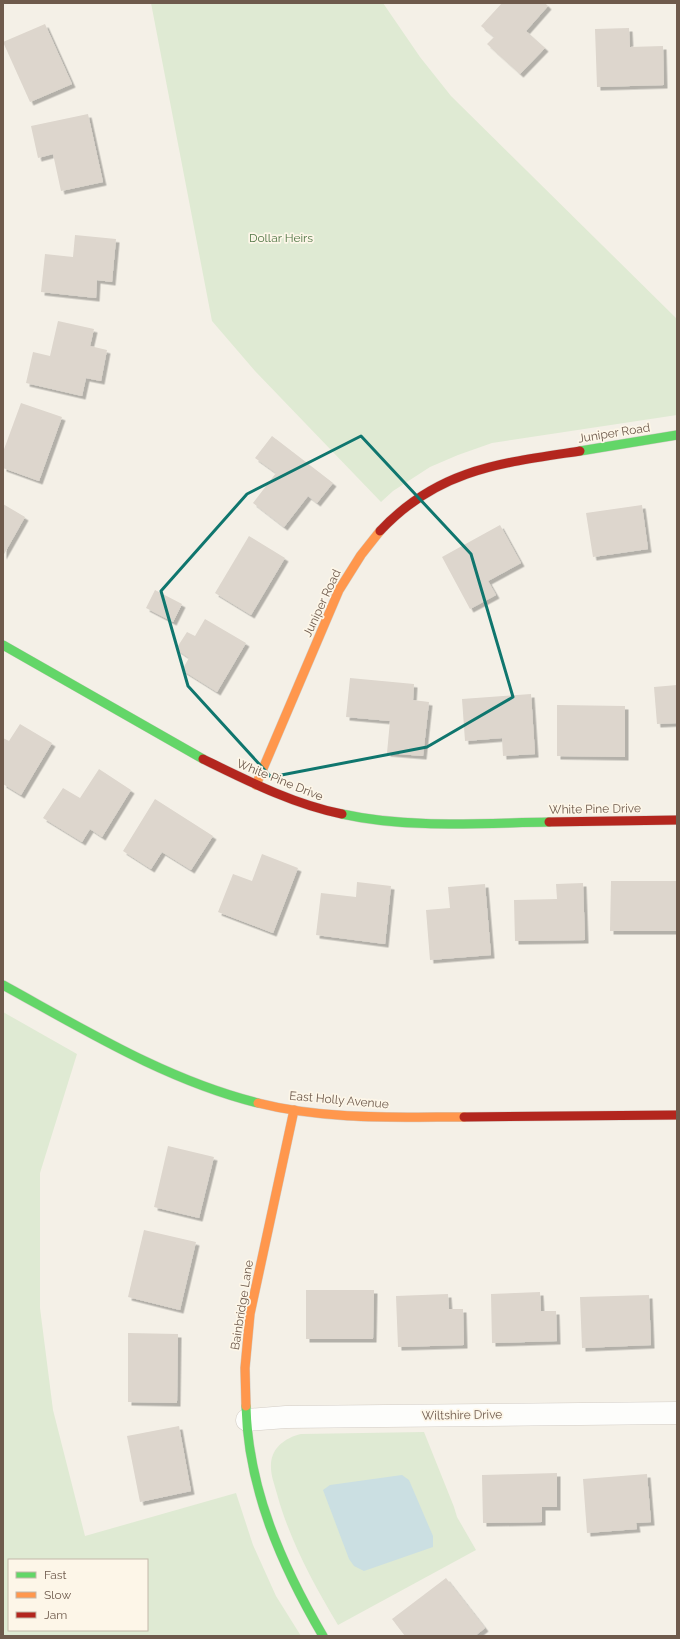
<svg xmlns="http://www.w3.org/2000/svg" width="680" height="1639" font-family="Raleway,sans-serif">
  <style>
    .green { fill: #dfead3; fill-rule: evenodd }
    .water { fill: #cbdfe2 }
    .building { fill: #ddd6cd; filter: url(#shadow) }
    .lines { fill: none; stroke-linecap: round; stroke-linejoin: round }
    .street-casing { stroke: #d3cdc6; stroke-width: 23 }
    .fast-casing { stroke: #d3cdc6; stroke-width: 10 }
    .slow-casing { stroke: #d3cdc6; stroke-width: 10 }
    .jam-casing { stroke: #d3cdc6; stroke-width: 10 }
    .street { stroke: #fdfdfb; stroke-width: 22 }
    .fast { stroke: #63d668; stroke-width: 9 }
    .slow { stroke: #ff974d; stroke-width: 9 }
    .jam { stroke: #b3261e; stroke-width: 9 }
    .marked { fill: none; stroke: #0f766e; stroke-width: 3; stroke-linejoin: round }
    .labels { text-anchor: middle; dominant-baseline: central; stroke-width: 3.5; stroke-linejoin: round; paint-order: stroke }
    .park-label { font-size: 12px; fill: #537848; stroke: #fdf6e8 }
    .street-label { font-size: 12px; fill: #6e5a4c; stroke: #fdf6e8 }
  </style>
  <defs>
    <filter id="shadow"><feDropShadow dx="3.5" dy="3.5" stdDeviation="0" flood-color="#0004"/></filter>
  </defs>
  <rect width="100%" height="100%" fill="#f4f0e7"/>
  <g class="green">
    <polygon points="151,3 383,3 420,57 451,96 677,319 677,415 492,443 458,455 430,467 393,491 381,502 255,371 212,321"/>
    <path d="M3 1012 77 1054 40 1173V1308L53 1410 85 1536 236 1493 253 1545 276 1596 301 1636H3ZM9 1560H147V1630H9Z"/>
    <path d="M424 1432 454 1507 457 1517 476 1550 338 1625C313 1583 290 1541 277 1494 275 1486 271 1476 271 1468 270 1449 284 1438 301 1434Z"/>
  </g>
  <polygon class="water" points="402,1475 409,1480 433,1536 433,1547 364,1571 354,1566 349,1559 323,1490 330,1485"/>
  <g class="building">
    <polygon points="502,3 545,3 548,6 526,31 545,48 520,74 487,44 494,37 481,26"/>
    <polygon points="45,24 72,84 30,102 3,42"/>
    <polygon points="629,28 630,47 663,46 664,85 597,87 595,29"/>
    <polygon points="88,114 103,182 61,191 53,154 38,158 31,126"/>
    <polygon points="75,235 116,239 112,282 97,280 96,298 41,292 45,254 73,257"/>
    <polygon points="58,321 94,329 90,346 107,350 101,381 86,378 82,396 26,383 33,352 50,356"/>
    <polygon points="21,403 62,417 39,481 3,468 3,452"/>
    <polygon points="272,436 333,483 317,503 308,496 284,527 253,503 276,473 255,458"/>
    <polygon points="3,504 25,517 3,556"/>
    <polygon points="642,505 648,549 593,557 586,513"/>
    <polygon points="500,525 521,563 488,581 496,595 470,609 442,557"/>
    <polygon points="249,536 285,558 251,615 215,593"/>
    <polygon points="155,590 182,604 173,622 146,608"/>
    <polygon points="205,619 246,643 217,692 182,670 189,658 176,649 187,632 195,636"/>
    <polygon points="350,678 414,684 413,700 429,702 423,756 387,753 390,721 346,717"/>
    <polygon points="677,685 677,723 657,724 654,687"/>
    <polygon points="531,694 535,754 503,756 502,738 465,741 462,699"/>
    <polygon points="557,705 625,706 625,757 557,756"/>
    <polygon points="20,724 52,743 21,795 3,784 3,738 9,741"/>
    <polygon points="99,769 131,790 102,837 90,829 82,842 43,818 63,788 80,798"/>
    <polygon points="155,799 213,836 191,870 162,852 151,869 123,851"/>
    <polygon points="262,854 298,868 273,933 218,912 233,874 252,881"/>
    <polygon points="611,881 676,881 676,931 610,931"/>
    <polygon points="357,882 391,886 385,944 316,935 321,893 356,897"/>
    <polygon points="583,883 585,940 515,941 514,900 557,899 556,884"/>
    <polygon points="485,884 491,955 430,960 426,910 450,908 448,887"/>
    <polygon points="168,1146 214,1157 199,1218 154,1207"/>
    <polygon points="144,1230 196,1242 180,1310 128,1297"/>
    <polygon points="306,1290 374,1290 373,1339 306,1339"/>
    <polygon points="540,1292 541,1311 556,1311 557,1341 492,1343 491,1294"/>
    <polygon points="448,1294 449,1309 463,1309 464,1345 398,1347 396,1296"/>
    <polygon points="649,1295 651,1345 582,1348 580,1297"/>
    <polygon points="128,1333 178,1334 177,1403 128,1402"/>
    <polygon points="179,1426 191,1491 140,1502 127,1436"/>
    <polygon points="557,1473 557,1507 542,1507 542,1522 483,1523 482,1475"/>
    <polygon points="647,1474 651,1522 636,1523 637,1529 587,1533 583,1479"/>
    <polygon points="446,1578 485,1628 475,1636 405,1636 392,1619"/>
  </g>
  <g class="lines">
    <defs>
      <polyline id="street" points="247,1420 286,1417 677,1413"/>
      <g id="fast">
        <polyline points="580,451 677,435"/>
        <polyline points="3,645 203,759"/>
        <path d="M342 814C410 829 481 823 549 822"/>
        <path d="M3 985C85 1030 166 1080 258 1103"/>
        <path d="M246 1406C248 1489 282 1566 323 1636"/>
      </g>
      <g id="slow">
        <polyline points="256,785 339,590 361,555 380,531"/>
        <path d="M258 1103C325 1120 396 1117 464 1117"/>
        <polyline points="246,1406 245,1368 250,1314 294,1110"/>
      </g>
      <g id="jam">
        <path d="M380 531C438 469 501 463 580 451"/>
        <path d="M203 759C248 781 293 804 342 814"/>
        <polyline points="549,822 677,820"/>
        <polyline points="464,1117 677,1115"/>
      </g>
    </defs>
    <use href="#street" class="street-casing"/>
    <use href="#fast" class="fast-casing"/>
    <use href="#slow" class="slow-casing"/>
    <use href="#jam" class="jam-casing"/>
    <use href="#street" class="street"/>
    <use href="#fast" class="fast"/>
    <use href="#slow" class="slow"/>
    <use href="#jam" class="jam"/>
  </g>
  <path class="marked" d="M361 436 471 554 513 697 427 747 271 777 188 686 161 591 247 494Z"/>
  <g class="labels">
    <g class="park-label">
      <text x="281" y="238">Dollar Heirs</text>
    </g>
    <g class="street-label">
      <text transform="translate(614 433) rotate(-9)">Juniper Road</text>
      <text transform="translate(322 603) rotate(-65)">Juniper Road</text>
      <text transform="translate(280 780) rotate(22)">White Pine Drive</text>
      <text transform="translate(595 809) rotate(-1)">White Pine Drive</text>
      <text transform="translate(339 1100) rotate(5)">East Holly Avenue</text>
      <text transform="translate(242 1305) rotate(-81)">Bainbridge Lane</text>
      <text transform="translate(462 1415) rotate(-1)">Wiltshire Drive</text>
    </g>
  </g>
  <rect width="680" height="1639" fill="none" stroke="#6e5a4c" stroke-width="8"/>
  <rect x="8" y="1559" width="140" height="72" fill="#fdf6e8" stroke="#c4b8aa"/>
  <rect x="16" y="1572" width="20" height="6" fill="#63d668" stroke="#c4b8aa"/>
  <text x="44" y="1579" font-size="12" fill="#6e5a4c">Fast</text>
  <rect x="16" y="1592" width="20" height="6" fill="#ff974d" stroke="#c4b8aa"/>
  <text x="44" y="1599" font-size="12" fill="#6e5a4c">Slow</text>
  <rect x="16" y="1612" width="20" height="6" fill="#b3261e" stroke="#c4b8aa"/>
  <text x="44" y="1619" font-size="12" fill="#6e5a4c">Jam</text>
</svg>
